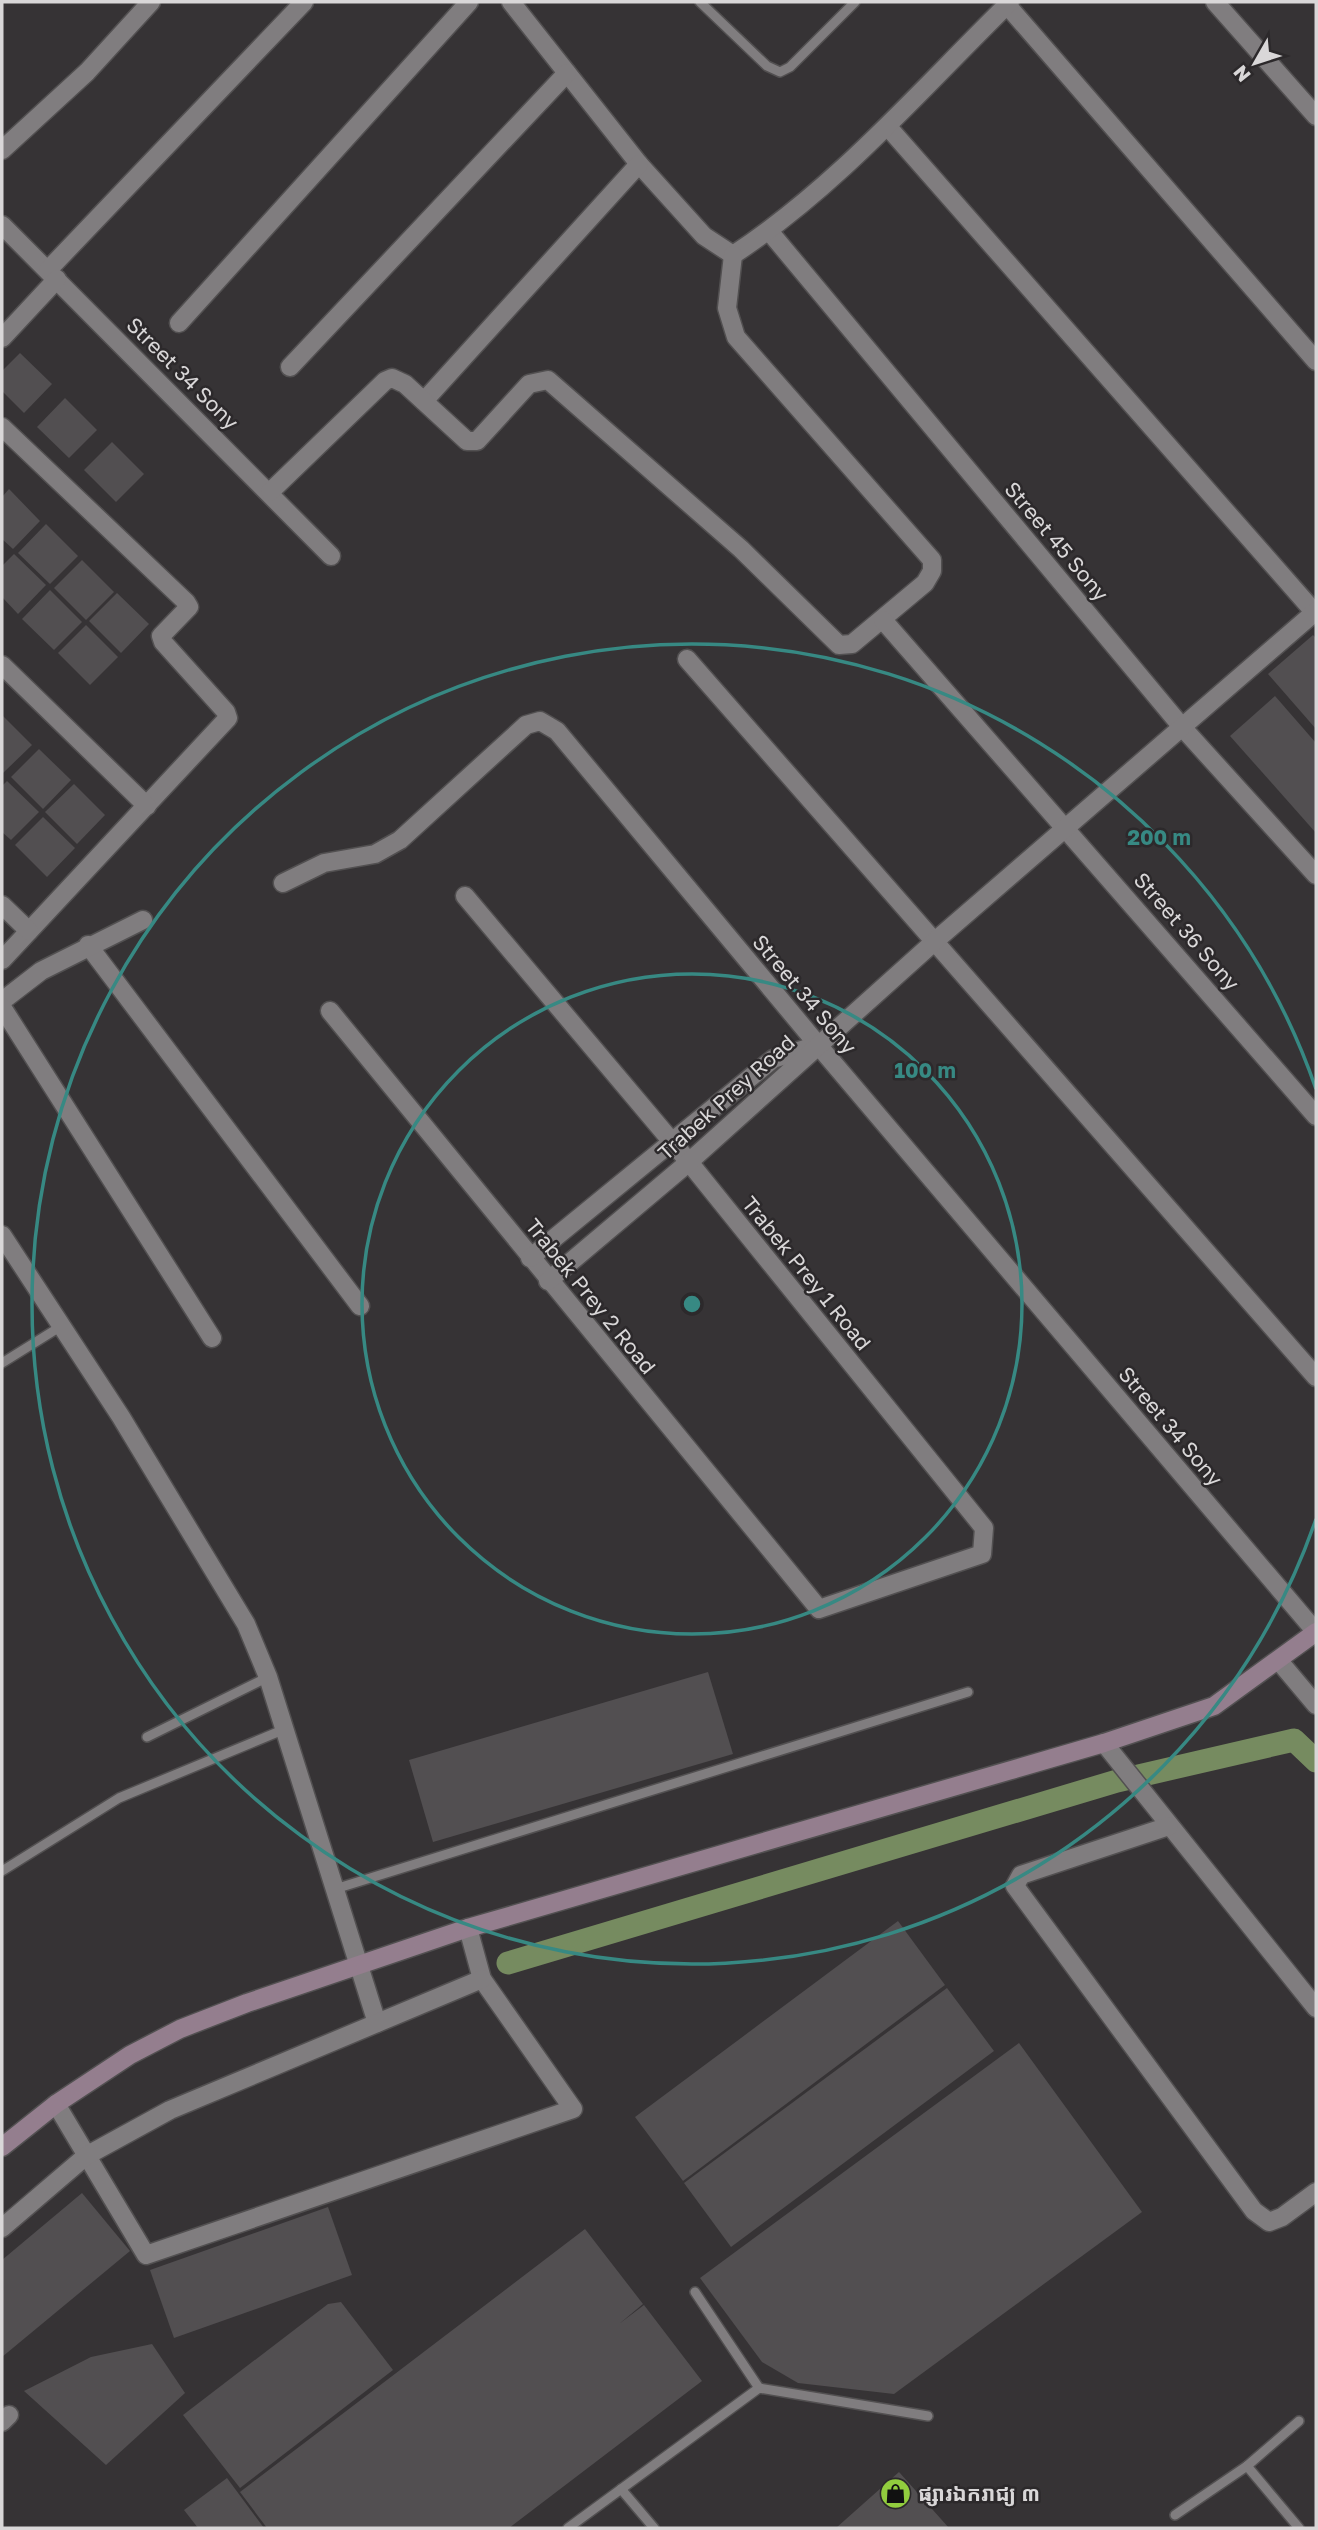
<svg xmlns="http://www.w3.org/2000/svg" width="1318" height="2530" font-family="'Golos Text','Noto Sans Khmer',sans-serif">
  <style>
    .lines { fill: none; stroke-linecap: round; stroke-linejoin: round }
    .canal { stroke: #768b60; stroke-width: 23 }
    .building { fill: #524f51 }
    .lane-casing { stroke: #525051; stroke-width: 12 }
    .street-casing { stroke: #525051; stroke-width: 21 }
    .secondary-casing { stroke: #525051; stroke-width: 21 }
    .lane { stroke: #807d7f; stroke-width: 9 }
    .street { stroke: #807d7f; stroke-width: 18 }
    .secondary { stroke: #947e8e; stroke-width: 18 }
    .ring { fill: none; stroke: #378983; stroke-width: 3.5 }
    .labels { text-anchor: middle; dominant-baseline: central; stroke-width: 5; stroke-linejoin: round; paint-order: stroke }
    .street-label { font-size: 21px; fill: #d9d7d8; stroke: #2c292b }
    .poi-label { font-size: 21px; font-weight: bold; fill: #d9d7d8; stroke: #2c292b; text-anchor: start }
    .centre { fill: #378983; stroke: #2c292b; stroke-width: 3.5 }
    .ring-label { font-size: 21px; text-anchor: middle; font-weight: bold; fill: #378983; stroke: #2c292b; stroke-width: 5; stroke-linejoin: round; paint-order: stroke }
  </style>
  <rect width="100%" height="100%" fill="#363335"/>
  <g class="lines">
    <polyline class="canal" points="508,1963 1117,1781 1294,1740 1316,1761"/>
  </g>
  <g class="building">
    <polygon points="20,353 52,384 24,413 2,391 2,371"/>
    <polygon points="65,398 97,430 69,458 37,427"/>
    <polygon points="112,442 144,474 116,502 84,470"/>
    <polygon points="9,489 40,521 13,549 2,539 2,497"/>
    <polygon points="46,524 78,556 50,584 18,553"/>
    <polygon points="14,554 46,585 18,614 2,597 2,566"/>
    <polygon points="82,560 114,592 86,620 54,588"/>
    <polygon points="50,590 82,622 54,650 22,619"/>
    <polygon points="117,593 149,624 121,653 89,621"/>
    <polygon points="86,625 118,657 90,685 58,653"/>
    <polygon points="1313,635 1316,638 1316,729 1268,674"/>
    <polygon points="1275,696 1316,743 1316,833 1230,736"/>
    <polygon points="2,715 32,745 3,773 2,772"/>
    <polygon points="39,749 71,780 43,809 11,777"/>
    <polygon points="7,781 39,812 11,840 2,832 2,786"/>
    <polygon points="74,784 105,815 77,844 45,812"/>
    <polygon points="43,817 75,848 47,877 15,845"/>
    <polygon points="708,1672 733,1754 433,1842 409,1760"/>
    <polygon points="898,1921 945,1985 683,2181 635,2117"/>
    <polygon points="947,1988 994,2051 731,2247 684,2183"/>
    <polygon points="1019,2043 1142,2212 894,2394 798,2383 762,2362 700,2278"/>
    <polygon points="82,2193 130,2251 2,2357 2,2260"/>
    <polygon points="328,2207 352,2275 174,2338 150,2270"/>
    <polygon points="585,2229 643,2304 619,2324 644,2305 702,2381 509,2528 267,2528 240,2492"/>
    <polygon points="341,2302 393,2370 240,2488 183,2415 328,2304"/>
    <polygon points="152,2344 185,2393 106,2465 24,2391 91,2357"/>
    <polygon points="899,2472 949,2528 836,2528"/>
    <polygon points="227,2478 264,2528 198,2528 184,2510"/>
  </g>
  <g class="lines">
    <defs>
      <g id="lane">
        <polyline points="700,2 767,66 780,72 790,67 855,2"/>
        <polyline points="2,1363 63,1325"/>
        <polyline points="147,1737 268,1677"/>
        <polyline points="2,1871 119,1798 285,1729"/>
        <polyline points="335,1889 968,1692"/>
        <polyline points="695,2292 759,2388"/>
        <polyline points="1247,2466 1299,2421"/>
        <polyline points="621,2489 654,2528"/>
        <polyline points="1175,2515 1247,2466 1299,2528"/>
        <polyline points="568,2528 759,2388 928,2416"/>
      </g>
      <g id="street">
        <polyline points="511,2 639,164 704,236 733,255"/>
        <polyline points="1215,2 1316,116"/>
        <polyline points="1007,5 1316,361"/>
        <polyline points="888,127 1316,614"/>
        <polyline points="2,150 87,72 151,2"/>
        <polyline points="2,225 331,556"/>
        <polyline points="769,231 1182,727 1316,875"/>
        <path d="M733 255C838 186 921 89 1010 2"/>
        <polyline points="48,270 304,2"/>
        <polyline points="179,323 469,2"/>
        <polyline points="2,338 57,279"/>
        <polyline points="290,367 567,73"/>
        <polyline points="424,401 639,164"/>
        <polyline points="2,427 186,602 189,607 161,636 163,642 226,712 228,718 2,960"/>
        <polyline points="270,492 385,381 392,378 405,384 467,441 477,441 529,384 548,380 741,549 839,645 852,644 925,583 932,571 932,560 736,337 727,308 733,255"/>
        <polyline points="883,620 1316,1116"/>
        <polyline points="687,659 1316,1377"/>
        <polyline points="2,665 147,806"/>
        <polyline points="283,883 324,863 375,854 400,840 526,725 540,721 557,731 818,1045 1316,1632"/>
        <polyline points="2,905 29,931"/>
        <polyline points="88,945 360,1306"/>
        <polyline points="2,1001 41,971 143,920"/>
        <polyline points="2,1007 212,1338"/>
        <polyline points="330,1011 819,1609 982,1554 984,1528 689,1162 465,896"/>
        <polyline points="2,1235 121,1417 246,1624 268,1677 377,2023"/>
        <polyline points="530,1258 773,1059 811,1047"/>
        <polyline points="548,1281 689,1162 935,941 1316,611"/>
        <polyline points="1279,1661 1316,1705"/>
        <polyline points="1104,1743 1316,2008"/>
        <polyline points="1169,1826 1021,1875 1015,1886 1254,2211 1269,2222 1282,2217 1316,2192"/>
        <polyline points="56,2104 146,2255 573,2109 482,1979 468,1928"/>
        <polyline points="2,2228 86,2156 170,2110 482,1979"/>
        <polyline points="2,2422 9,2415"/>
      </g>
      <polyline id="secondary" points="2,2147 56,2104 130,2055 180,2029 247,2003 468,1928 1104,1743 1214,1706 1316,1632"/>
    </defs>
    <use href="#lane" class="lane-casing"/>
    <use href="#street" class="street-casing"/>
    <use href="#secondary" class="secondary-casing"/>
    <use href="#lane" class="lane"/>
    <use href="#street" class="street"/>
    <use href="#secondary" class="secondary"/>
  </g>
  <g class="ring">
    <circle cx="692" cy="1304" r="330"/>
    <path d="M1316 1519A660 660 0 1 1 1316 1089"/>
  </g>
  <defs>
    <symbol id="shop-disc" viewBox="-11 -11 22 22"><circle r="9.5" fill="#92cd3e" stroke="#2c292b"/><path d="M-5-2.5h2.3a2.7 3.5 0 0 1 5.4 0H5L5.5 6h-11ZM-1.5-2.5h3a1.5 2.3 0 0 0-3 0Z" fill="#111"/></symbol>
  </defs>
  <g fill-rule="evenodd">
    <use href="#shop-disc" x="878" y="2476" width="35" height="35"/>
  </g>
  <g class="labels">
    <g class="street-label">
      <text transform="translate(183 373) rotate(45)">Street 34 Sony</text>
      <text transform="translate(1057 541) rotate(50)">Street 45 Sony</text>
      <text transform="translate(1187 931) rotate(49)">Street 36 Sony</text>
      <text transform="translate(805 994) rotate(50)">Street 34 Sony</text>
      <text transform="translate(726 1097) rotate(-42)">Trabek Prey Road</text>
      <text transform="translate(807 1273) rotate(51)">Trabek Prey 1 Road</text>
      <text transform="translate(591 1296) rotate(51)">Trabek Prey 2 Road</text>
      <text transform="translate(1171 1426) rotate(50)">Street 34 Sony</text>
    </g>
    <g class="poi-label">
      <text x="918" y="2493">ផ្សារឯករាជ្យ ៣</text>
    </g>
  </g>
  <circle cx="692" cy="1304" r="10" class="centre"/>
  <g class="ring-label">
    <text x="1159" y="845">200 m</text>
    <text x="925" y="1078">100 m</text>
  </g>
  <rect width="1318" height="2530" fill="none" stroke="#d9d7d8" stroke-width="7"/>
  <g transform="translate(1255 63) rotate(231)" stroke="#2c292b" stroke-width="5" paint-order="stroke">
  <path d="M0-5L12 26L0 18L-12 26Z" fill="#d9d7d8"/>
  <text y="-10" font-size="19" font-weight="bold" text-anchor="middle" fill="#d9d7d8">N</text>
  </g>
</svg>
